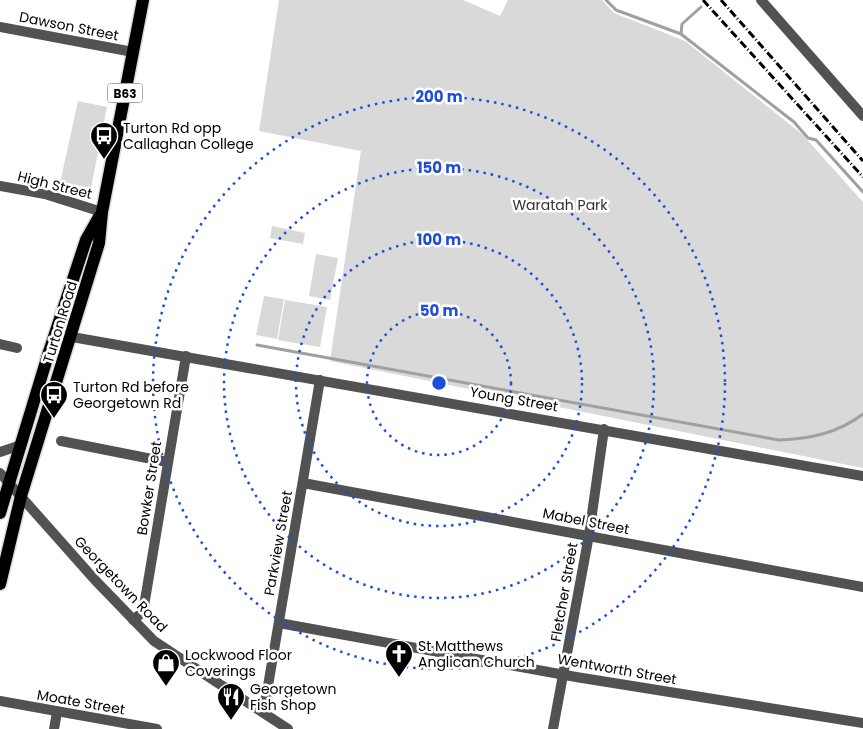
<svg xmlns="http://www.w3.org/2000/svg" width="863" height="729" font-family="Poppins,sans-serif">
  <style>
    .green { fill: #d9d9d9 }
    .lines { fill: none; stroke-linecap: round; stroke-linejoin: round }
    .stream { stroke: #a0a0a0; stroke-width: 3 }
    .primary-casing { stroke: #dbdbdb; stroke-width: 15 }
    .minor { stroke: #525252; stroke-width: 10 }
    .tertiary { stroke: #525252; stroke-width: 10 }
    .primary { stroke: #000; stroke-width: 12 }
    .rail { stroke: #000; stroke-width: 3; stroke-dasharray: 8 2.5 1 2.5; stroke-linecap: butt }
    .ring { fill: none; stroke: #1d4ed8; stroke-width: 2.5; stroke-dasharray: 2.5 5 }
    .labels { text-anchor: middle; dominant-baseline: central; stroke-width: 5; stroke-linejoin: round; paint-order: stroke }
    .shield { fill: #fff; stroke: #4c4c4c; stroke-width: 1 }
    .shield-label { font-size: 12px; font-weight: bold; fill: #000 }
    .street-label { font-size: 14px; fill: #000; stroke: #fff }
    .poi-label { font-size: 14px; fill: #000; stroke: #fff; text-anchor: start }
    .park-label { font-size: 14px; fill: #303030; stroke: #fff }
    .centre { fill: #1d4ed8; stroke: #fff; stroke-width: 2.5 }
    .ring-label { font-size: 15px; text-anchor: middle; font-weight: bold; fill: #1d4ed8; stroke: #fff; stroke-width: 5; stroke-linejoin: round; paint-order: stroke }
  </style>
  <rect width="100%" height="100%" fill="#fff"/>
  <g class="green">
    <polygon points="279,0 463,0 500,16 508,0 602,0 614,13 685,41 802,134 863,202 863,468 330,361 361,151 259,131"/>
    <polygon points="78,101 107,107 91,188 60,183"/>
    <polygon points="272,226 305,233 303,244 270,238"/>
    <polygon points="316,254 338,258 330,300 309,296"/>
    <polygon points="264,296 284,299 277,339 256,335"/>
    <polygon points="285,300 327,307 320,347 278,340"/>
  </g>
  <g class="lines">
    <g class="stream">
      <polyline points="606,0 616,10 681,34 794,122 808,138 816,140 863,192"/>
      <polyline points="681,34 682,24 701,7"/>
      <path d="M257 345 779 440C810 439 838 433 863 414"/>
    </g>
    <defs>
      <g id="primary">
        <polyline points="0,513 48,355 86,240 99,217"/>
        <polyline points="0,584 21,496 99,243 102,212 143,0"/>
      </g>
    </defs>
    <use href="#primary" class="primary-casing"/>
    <g class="minor">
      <polyline points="761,0 863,116"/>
      <polyline points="0,27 133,52"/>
      <polyline points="0,186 45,194 102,212"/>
      <polyline points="72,337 863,476"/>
      <polyline points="0,344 17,348"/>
      <polyline points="61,441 167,462"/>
      <polyline points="303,483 863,587"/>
      <polyline points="133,620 143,612 186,356"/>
      <polyline points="279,623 576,677 863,723"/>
      <polyline points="0,701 157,729"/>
      <polyline points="258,708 266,698 269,680 320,380"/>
      <polyline points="54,729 57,712"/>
      <polyline points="553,729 589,535 604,429"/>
    </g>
    <g class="tertiary">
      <polyline points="0,452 21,445"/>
      <polyline points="0,473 95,580 154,641 288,729"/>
    </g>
    <use href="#primary" class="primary"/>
    <g class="rail">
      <polyline points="703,0 863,177"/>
      <polyline points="721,0 863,161"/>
    </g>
  </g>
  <g class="ring">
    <circle cx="439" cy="383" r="72"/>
    <circle cx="439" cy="383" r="143"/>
    <circle cx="439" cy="383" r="215"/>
    <circle cx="439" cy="383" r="286"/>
  </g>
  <defs>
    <symbol id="bus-pin" viewBox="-11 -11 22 30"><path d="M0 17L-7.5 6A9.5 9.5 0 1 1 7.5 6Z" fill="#000" stroke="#fff"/><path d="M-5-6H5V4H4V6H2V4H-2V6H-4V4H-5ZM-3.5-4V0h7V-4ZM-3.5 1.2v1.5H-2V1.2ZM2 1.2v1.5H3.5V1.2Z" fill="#fff"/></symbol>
    <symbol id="church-pin" viewBox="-11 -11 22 30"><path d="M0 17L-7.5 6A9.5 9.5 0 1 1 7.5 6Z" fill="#000" stroke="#fff"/><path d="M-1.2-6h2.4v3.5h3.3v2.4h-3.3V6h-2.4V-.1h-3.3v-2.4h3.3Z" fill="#fff"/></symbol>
    <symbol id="shop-pin" viewBox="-11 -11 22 30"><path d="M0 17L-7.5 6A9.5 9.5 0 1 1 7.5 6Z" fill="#000" stroke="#fff"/><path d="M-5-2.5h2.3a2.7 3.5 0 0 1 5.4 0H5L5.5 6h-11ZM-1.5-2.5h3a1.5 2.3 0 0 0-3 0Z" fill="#fff"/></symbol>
    <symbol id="restaurant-pin" viewBox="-11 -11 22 30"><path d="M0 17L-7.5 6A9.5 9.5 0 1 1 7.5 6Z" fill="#000" stroke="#fff"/><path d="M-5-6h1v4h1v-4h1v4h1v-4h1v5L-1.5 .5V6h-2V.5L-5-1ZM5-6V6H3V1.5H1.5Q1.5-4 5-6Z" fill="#fff"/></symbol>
  </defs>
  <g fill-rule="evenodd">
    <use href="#bus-pin" x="88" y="120" width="32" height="43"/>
    <use href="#bus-pin" x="38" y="379" width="32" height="43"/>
    <use href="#church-pin" x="383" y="638" width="32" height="43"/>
    <use href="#shop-pin" x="150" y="647" width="32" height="43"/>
    <use href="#restaurant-pin" x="215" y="681" width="32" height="43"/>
  </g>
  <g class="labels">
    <rect class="shield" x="107.5" y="83.5" width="35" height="19" rx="4"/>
    <g class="shield-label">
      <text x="125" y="93">B63</text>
    </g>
    <g class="street-label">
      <text transform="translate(69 26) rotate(11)">Dawson Street</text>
      <text transform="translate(55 185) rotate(14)">High Street</text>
      <text transform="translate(60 322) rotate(-73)">Turton Road</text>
      <text transform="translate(514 399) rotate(10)">Young Street</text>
      <text transform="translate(149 488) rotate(-81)">Bowker Street</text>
      <text transform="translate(586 521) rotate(11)">Mabel Street</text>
      <text transform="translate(278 543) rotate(-80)">Parkview Street</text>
      <text transform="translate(121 584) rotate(46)">Georgetown Road</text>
      <text transform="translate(564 592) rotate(-80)">Fletcher Street</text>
      <text transform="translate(617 669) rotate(10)">Wentworth Street</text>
      <text transform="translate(81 702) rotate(10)">Moate Street</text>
    </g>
    <g class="poi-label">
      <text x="123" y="128">Turton Rd opp<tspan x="123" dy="16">Callaghan College</tspan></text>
      <text x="73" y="387">Turton Rd before<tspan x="73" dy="16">Georgetown Rd</tspan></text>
      <text x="418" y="646">St Matthews<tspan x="418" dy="16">Anglican Church</tspan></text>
      <text x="185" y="655">Lockwood Floor<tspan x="185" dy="16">Coverings</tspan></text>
      <text x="250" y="689">Georgetown<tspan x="250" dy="16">Fish Shop</tspan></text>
    </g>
    <g class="park-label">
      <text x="560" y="205">Waratah Park</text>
    </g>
  </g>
  <circle cx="439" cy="383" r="8" class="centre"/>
  <g class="ring-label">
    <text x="439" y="102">200 m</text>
    <text x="439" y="173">150 m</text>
    <text x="439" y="245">100 m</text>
    <text x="439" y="316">50 m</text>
  </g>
</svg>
